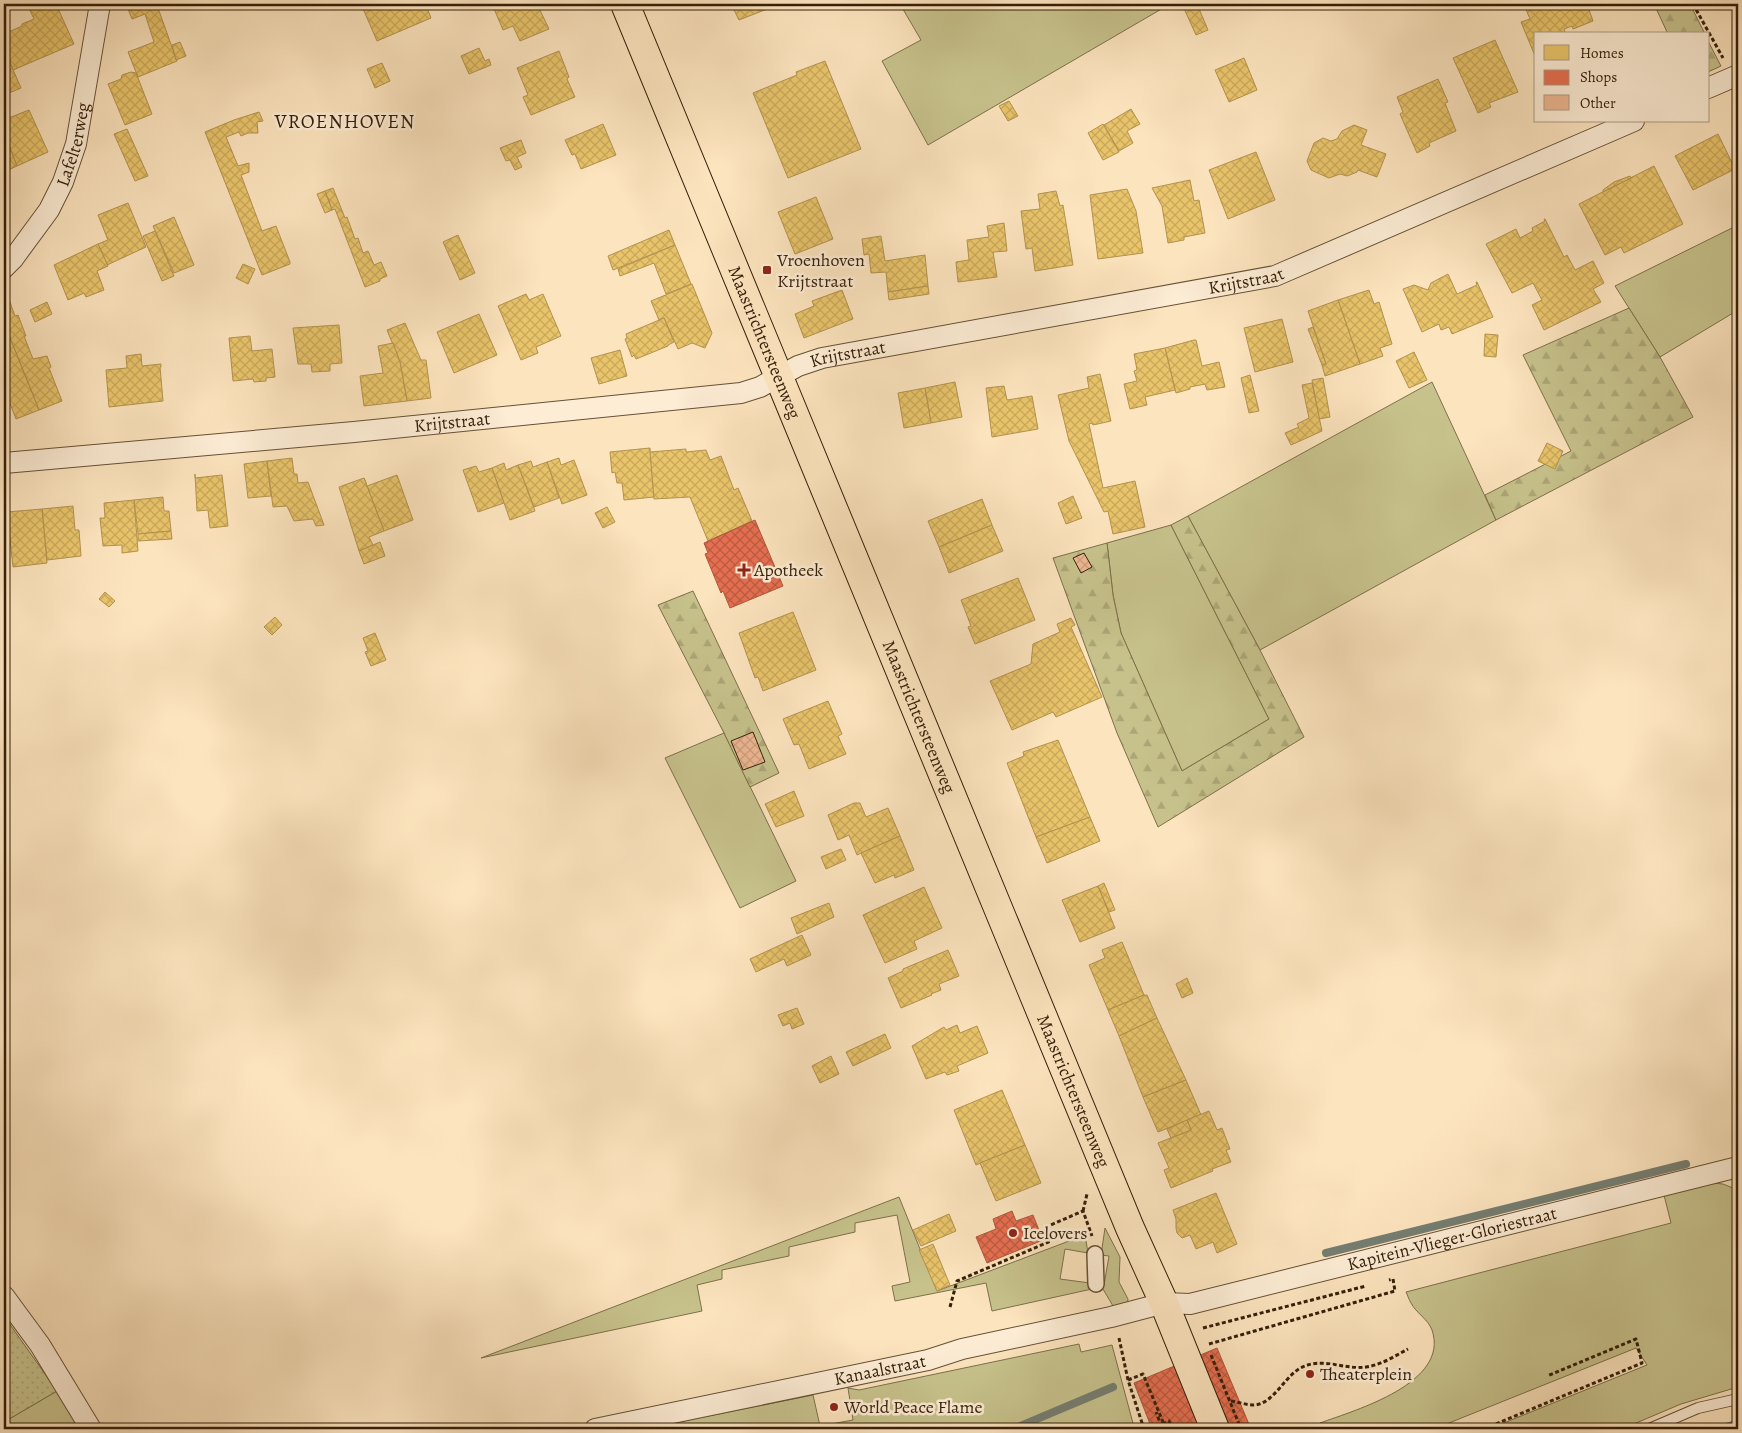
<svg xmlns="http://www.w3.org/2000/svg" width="1742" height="1433" font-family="Alegreya,serif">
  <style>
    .green { fill: #c7c28c; stroke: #7e704a }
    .forest { fill: url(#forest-firs); stroke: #7e704a }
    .park { fill: url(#park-dots); stroke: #7e704a }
    .water { fill: url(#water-rules); stroke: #757e71 }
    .homes { fill: url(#homes-cross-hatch); stroke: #b3924d }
    .shops { fill: url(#shops-cross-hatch); stroke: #b1573b }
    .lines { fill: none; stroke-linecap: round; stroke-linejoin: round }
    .stream { stroke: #757e71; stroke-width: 8 }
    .building { fill: url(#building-cross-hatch); stroke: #341f09 }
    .service-casing { stroke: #665036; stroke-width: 12 }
    .pedestrian-casing { stroke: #665036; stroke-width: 18 }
    .minor-casing { stroke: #665036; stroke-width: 22 }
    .primary-casing { stroke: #341f09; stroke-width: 30 }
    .path { stroke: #341f09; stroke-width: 3; stroke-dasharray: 4 2.5; stroke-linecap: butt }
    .service { stroke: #fdedd5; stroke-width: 10 }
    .pedestrian { stroke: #fdedd5; stroke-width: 15 }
    .minor { stroke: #fdedd5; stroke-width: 20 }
    .primary { stroke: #fce4be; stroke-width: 28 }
    .path-bridge { stroke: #341f09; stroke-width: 3; stroke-dasharray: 4 2.5; stroke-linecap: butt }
    .poi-dot { fill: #8f2418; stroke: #fdedd5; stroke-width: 2 }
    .labels { text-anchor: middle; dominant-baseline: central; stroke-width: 5; stroke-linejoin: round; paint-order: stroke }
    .street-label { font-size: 18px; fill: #341f09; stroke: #fdedd5 }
    .poi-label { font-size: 18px; fill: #341f09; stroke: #fdedd5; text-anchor: start }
    .quarter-label { font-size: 20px; letter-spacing: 1px; fill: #341f09; stroke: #fdedd5 }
  </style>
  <defs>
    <pattern id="forest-firs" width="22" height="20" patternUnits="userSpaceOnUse" patternTransform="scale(1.25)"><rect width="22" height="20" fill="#c7c28c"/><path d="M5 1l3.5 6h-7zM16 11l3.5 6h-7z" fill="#aca677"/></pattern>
    <pattern id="park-dots" width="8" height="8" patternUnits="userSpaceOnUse" patternTransform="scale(1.25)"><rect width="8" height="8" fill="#c7c28c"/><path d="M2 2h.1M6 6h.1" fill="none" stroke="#aca677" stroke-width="1.8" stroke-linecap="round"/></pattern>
    <pattern id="water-rules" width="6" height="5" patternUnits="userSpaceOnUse" patternTransform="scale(1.25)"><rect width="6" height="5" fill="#a0beb6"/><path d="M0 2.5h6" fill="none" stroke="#8aa39b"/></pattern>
    <pattern id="homes-cross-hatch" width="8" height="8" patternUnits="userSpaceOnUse" patternTransform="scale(1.25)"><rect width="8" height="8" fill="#e9c46a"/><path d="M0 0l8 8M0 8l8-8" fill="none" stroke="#c8a85b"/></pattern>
    <pattern id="shops-cross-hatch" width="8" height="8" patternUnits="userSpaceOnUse" patternTransform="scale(1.25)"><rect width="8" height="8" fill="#e76f51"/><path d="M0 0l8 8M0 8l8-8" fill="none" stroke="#bc5b41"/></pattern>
    <pattern id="building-cross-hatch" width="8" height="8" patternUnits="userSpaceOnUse" patternTransform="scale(1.25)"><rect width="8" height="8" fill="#edb792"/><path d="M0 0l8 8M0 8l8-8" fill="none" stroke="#cc9d7d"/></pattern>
  </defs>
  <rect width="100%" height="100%" fill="#fce4be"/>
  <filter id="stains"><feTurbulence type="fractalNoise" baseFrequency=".004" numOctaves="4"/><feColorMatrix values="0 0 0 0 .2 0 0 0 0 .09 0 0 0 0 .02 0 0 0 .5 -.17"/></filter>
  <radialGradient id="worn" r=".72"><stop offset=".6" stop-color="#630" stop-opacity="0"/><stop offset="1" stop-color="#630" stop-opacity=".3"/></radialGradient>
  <g class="green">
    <polygon points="900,4 1170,4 928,145 882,61 921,40"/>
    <polygon points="1738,225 1738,310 1660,357 1615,286"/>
    <polygon points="1432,382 1496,520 1260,650 1188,516"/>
    <polygon points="1171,525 1269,719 1182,771 1121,633 1113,595 1107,543"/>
    <polygon points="724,733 796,881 740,908 665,758"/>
    <path d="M1712 1183 1723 1184 1738 1190V1387L1681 1404 1622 1429H1489L1647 1365 1636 1348 1434 1429H1325L1320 1423C1356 1410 1450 1383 1432 1330 1428 1319 1416 1313 1411 1303 1409 1300 1408 1296 1406 1292L1671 1223 1664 1195Z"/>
    <polygon points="899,1197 937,1291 1085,1235 1088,1253 1065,1249 1060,1279 1090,1283 1092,1289 992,1311 986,1283 895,1301 892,1286 910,1282 897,1215 855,1223 855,1232 789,1247 789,1256 722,1270 722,1279 697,1285 702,1311 481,1358"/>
    <polygon points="1105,1228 1120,1257 1119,1282 1128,1299 1127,1307 1116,1311 1100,1284 1104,1285 1109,1256 1101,1255"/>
    <polygon points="1079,1344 1081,1352 1112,1345 1134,1427 1123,1429 644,1429 813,1395 820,1426 853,1420 848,1388 859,1390"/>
    <polygon points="57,1391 83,1429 4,1429 4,1422"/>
  </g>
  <g class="forest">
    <polygon points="1654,4 1690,4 1705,34 1668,34"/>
    <polygon points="1708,41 1721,66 1708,72"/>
    <polygon points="1629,308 1660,357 1693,417 1496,520 1485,495 1571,451 1523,355"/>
    <polygon points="1188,516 1260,650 1304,737 1158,827 1117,733 1053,558 1107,543 1113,595 1121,633 1182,771 1269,719 1171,525"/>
    <polygon points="693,591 779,773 750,787 724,733 658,605"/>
  </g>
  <polygon class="park" points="4,1316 57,1391 4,1422"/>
  <polygon class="water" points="1738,1420 1738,1429 1712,1429 1716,1426"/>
  <g class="homes">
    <polygon points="4,4 10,16 4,19"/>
    <polygon points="27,4 56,4 74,44 13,70 4,49 4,34 22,26 22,24 34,19"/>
    <polygon points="126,4 152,4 154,9 158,8 177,61 138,77 128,52 154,42 145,14 132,19"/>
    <polygon points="361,4 429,4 426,5 431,18 377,41"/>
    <polygon points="492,4 537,4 549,29 520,41 513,26 503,30"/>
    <polygon points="731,4 780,4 739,20"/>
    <polygon points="1182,4 1197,4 1208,30 1196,35"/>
    <polygon points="1527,4 1587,4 1593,21 1573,29 1572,26 1564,29 1566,34 1536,34 1535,56 1521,22 1530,19 1524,5"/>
    <polygon points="1495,40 1518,92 1489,103 1491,107 1478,113 1453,58"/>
    <polygon points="180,42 186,56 176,60 172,45"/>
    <polygon points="479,48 485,61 489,59 491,65 469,74 461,56"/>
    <polygon points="4,49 21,88 4,95"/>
    <polygon points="559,51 569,77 567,79 575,97 531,115 523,97 528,95 517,68"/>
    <polygon points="1244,58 1257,90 1229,102 1215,70"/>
    <polygon points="825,61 861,149 788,178 753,93 797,75 796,72"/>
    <polygon points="382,63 390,81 375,88 367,69"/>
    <polygon points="131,72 136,73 152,114 125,125 108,84 121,79 122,75"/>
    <polygon points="1438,79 1448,102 1445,103 1456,131 1429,143 1430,146 1417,153 1400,114 1403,112 1397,97"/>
    <polygon points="1009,101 1018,116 1008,121 999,106"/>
    <polygon points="1131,109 1140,124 1127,131 1133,143 1119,151 1104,125"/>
    <polygon points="29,110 48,152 17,166 4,133 4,125 8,124 6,119"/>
    <polygon points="259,112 263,121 257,122 258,133 248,133 241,136 239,132 226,137 238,166 249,163 249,172 241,175 262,231 276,226 290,262 290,264 262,275 205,132 234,120"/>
    <polygon points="603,124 616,155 581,169 575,154 572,155 565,140"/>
    <polygon points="1103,124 1119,152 1103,160 1088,133"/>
    <polygon points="1354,125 1367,130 1361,145 1386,154 1377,177 1358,170 1357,172 1347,176 1340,174 1329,178 1311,170 1307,161 1314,143 1323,138 1331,141 1337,139 1342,131"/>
    <polygon points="127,129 148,176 135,181 114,134"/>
    <polygon points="4,133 17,166 4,172"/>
    <polygon points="1718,134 1735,169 1693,190 1675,156"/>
    <polygon points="521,140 526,153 517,157 522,167 515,170 510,160 506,161 500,148"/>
    <polygon points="1256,152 1275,200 1228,219 1209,170"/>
    <polygon points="1654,166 1683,224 1624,253 1621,247 1605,255 1579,204"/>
    <polygon points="1630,176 1631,178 1603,192 1603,190 1614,182"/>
    <polygon points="1190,180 1194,201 1199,200 1205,233 1184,237 1184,240 1168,243 1162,206 1152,188"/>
    <polygon points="333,188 345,218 347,217 355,239 358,238 363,253 368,251 374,265 381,262 387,276 380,279 380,281 365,287 335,209 332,210 325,191"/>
    <polygon points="1127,189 1136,211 1143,253 1098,259 1090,195"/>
    <polygon points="325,191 332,210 325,213 317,194"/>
    <polygon points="1056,191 1060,206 1063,205 1073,265 1035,271 1032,248 1026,249 1021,211 1040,209 1038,194"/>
    <polygon points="816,197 833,239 795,254 778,212"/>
    <polygon points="128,203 146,247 107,265 98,244 108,240 98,215"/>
    <polygon points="174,217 194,265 174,273 153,226"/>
    <polygon points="1544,219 1545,219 1564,257 1567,255 1575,270 1593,261 1604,283 1593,289 1601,302 1544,330 1532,305 1542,300 1533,283 1512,293 1486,244 1516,229 1520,238 1533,231 1532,228 1545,221"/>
    <polygon points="1004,223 1007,251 993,252 997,277 958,282 956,262 969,260 967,240 989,237 987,226"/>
    <polygon points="669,230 675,245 613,270 608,256"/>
    <polygon points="155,231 174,276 162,281 143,236"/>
    <polygon points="458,235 475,273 460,280 443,242"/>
    <polygon points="881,236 885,261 925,255 928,286 888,292 886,272 871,273 869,254 864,255 862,239"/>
    <polygon points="98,244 108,266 97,271 104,290 86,297 84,293 68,300 54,265"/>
    <polygon points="675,245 691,284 666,294 654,263 620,276 618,269"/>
    <polygon points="243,264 255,269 248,284 236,278"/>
    <polygon points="1448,274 1457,294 1477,285 1476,282 1477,282 1493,317 1452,334 1449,327 1441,330 1439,324 1422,332 1403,289 1414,285 1428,290 1431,283"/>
    <polygon points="692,284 712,333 705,348 692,343 678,349 664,318 659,320 651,301"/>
    <polygon points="928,286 929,294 889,300 888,292"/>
    <polygon points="842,290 853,319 804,338 795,314 814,306 812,301"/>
    <polygon points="1369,290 1374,304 1379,302 1392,344 1380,348 1383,356 1360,364 1338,300"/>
    <polygon points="7,294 15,316 18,315 26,336 24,336 33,359 47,356 51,367 49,368 62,401 39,410 4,323 4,296"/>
    <polygon points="526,294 529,300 543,294 561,336 536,347 538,353 521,360 498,306"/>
    <polygon points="1338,300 1360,364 1325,376 1322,365 1326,364 1308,311"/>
    <polygon points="47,302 52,314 35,322 30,310"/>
    <polygon points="479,314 497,355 454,373 437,332"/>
    <polygon points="664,318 674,342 668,345 668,346 636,359 634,355 632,357 625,339 627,338 626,334"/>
    <polygon points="1282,319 1293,362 1255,372 1244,328"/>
    <polygon points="4,323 39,410 16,419 4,388 4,370 8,368 4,359"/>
    <polygon points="405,323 421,360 426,360 431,398 407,401 400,362 387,330"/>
    <polygon points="339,325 342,363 330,364 330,371 312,372 311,364 298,364 293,328"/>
    <polygon points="1313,327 1326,364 1322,365 1308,329"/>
    <polygon points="1485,334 1498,335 1496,357 1484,356"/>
    <polygon points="250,336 252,351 272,349 275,377 266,378 266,381 254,382 253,379 233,381 229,338"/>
    <polygon points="1194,340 1196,340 1202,366 1219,362 1225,387 1207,390 1205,384 1190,387 1190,389 1176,393 1165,348"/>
    <polygon points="393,343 400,362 407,401 364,406 360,376 383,373 378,346"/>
    <polygon points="1165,348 1175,390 1145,397 1147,405 1130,409 1124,384 1137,381 1134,371 1137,370 1134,354"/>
    <polygon points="620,350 627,376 599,384 591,358"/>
    <polygon points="1414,352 1427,380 1409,388 1396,361"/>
    <polygon points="141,354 142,366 161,364 161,367 160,367 163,401 109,407 106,370 127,368 126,356"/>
    <polygon points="1100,374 1111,421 1093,425 1092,423 1089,424 1103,488 1135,481 1145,527 1113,534 1108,511 1104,512 1069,441 1058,395 1089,388 1087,377"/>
    <polygon points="1250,375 1259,411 1249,413 1241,378"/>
    <polygon points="1323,378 1330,417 1319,419 1312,380"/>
    <polygon points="955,382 962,417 931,423 925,388"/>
    <polygon points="1312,383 1322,431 1291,445 1285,433 1299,427 1297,424 1309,418 1302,385"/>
    <polygon points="1004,386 1007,400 1032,396 1038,429 992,437 986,388"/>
    <polygon points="925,388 931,423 904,428 898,393"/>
    <polygon points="1547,443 1563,451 1555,469 1538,461"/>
    <polygon points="650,448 654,497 624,500 622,483 617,483 615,472 612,473 610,452"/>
    <polygon points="686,449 686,452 706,450 710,460 721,456 734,490 738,488 752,521 708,541 690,497 654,499 650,452"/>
    <polygon points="292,458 294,474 297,474 298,483 308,482 324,525 316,526 313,519 294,521 287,506 273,507 267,461"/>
    <polygon points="559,458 561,465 574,460 587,495 562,504 547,462"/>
    <polygon points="267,461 271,496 248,498 244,464"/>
    <polygon points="531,461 533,467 547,462 559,498 534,507 518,465"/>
    <polygon points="504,463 506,470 518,465 535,511 510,520 492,468"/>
    <polygon points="476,466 479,472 492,468 504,503 478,512 463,470"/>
    <polygon points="195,474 195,478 222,475 228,526 210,528 208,510 197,511"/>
    <polygon points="397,475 413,520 384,531 364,478 367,486"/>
    <polygon points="364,478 384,531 369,537 373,545 359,551 339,487"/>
    <polygon points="1073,496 1082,518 1066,524 1058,503"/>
    <polygon points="163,497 164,511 169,511 171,531 138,534 134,500"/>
    <polygon points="982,499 992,525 939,547 928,521"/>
    <polygon points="134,500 138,551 122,553 122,545 103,546 100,518 105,518 104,503"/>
    <polygon points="73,506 75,530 79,530 81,556 47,560 42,509"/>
    <polygon points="607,507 615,522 603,528 595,513"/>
    <polygon points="42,509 47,563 13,567 7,512"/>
    <polygon points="992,525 1003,551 949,573 939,547"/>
    <polygon points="171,531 172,539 138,541 138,534"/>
    <polygon points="380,542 385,556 364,564 359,551"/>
    <polygon points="1018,578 1035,620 975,644 968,627 971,626 961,600"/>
    <polygon points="105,592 115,601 109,607 99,599"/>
    <polygon points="793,612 816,670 763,691 758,677 755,678 739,633"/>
    <polygon points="275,617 282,625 272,635 264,627"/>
    <polygon points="1071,618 1075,625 1071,627 1102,697 1056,717 1053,712 1012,730 990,681 1031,664 1033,644 1060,632 1057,624"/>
    <polygon points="375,633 386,660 371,666 365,652 368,651 363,638"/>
    <polygon points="828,701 842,734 838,736 846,754 809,769 799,744 794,745 783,719"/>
    <polygon points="1058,740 1090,817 1036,837 1007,763 1024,756 1023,752"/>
    <polygon points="794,791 804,816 776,827 765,804"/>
    <polygon points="854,803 860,803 866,817 888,808 900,836 857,855 849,835 838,840 828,815"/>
    <polygon points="1090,817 1100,841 1047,863 1036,837"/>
    <polygon points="900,836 914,870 895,878 894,875 875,883 861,853"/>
    <polygon points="841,849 846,860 826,869 821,857"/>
    <polygon points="1104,883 1115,910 1109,912 1098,886"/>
    <polygon points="1098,886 1115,928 1080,942 1062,900"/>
    <polygon points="924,887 942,928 914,941 917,949 885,963 863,915"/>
    <polygon points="829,903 834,917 797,934 791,918"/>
    <polygon points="802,935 811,955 787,966 784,959 756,972 750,959"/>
    <polygon points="1122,942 1144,995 1108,1010 1089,965 1105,958 1102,950"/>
    <polygon points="948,950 959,976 939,984 941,990 931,994 932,995 901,1008 888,978 903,971 903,969"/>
    <polygon points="1187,978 1193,993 1182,998 1176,984"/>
    <polygon points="1144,995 1147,995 1157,1018 1119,1036 1108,1010"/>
    <polygon points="797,1008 804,1024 792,1029 790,1023 783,1026 778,1015"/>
    <polygon points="1157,1018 1186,1080 1143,1097 1119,1036"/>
    <polygon points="957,1025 960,1033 977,1026 988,1053 957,1066 959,1071 947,1075 945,1072 926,1079 912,1046 944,1027 946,1030"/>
    <polygon points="885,1034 891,1048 853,1066 846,1052"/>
    <polygon points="831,1056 839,1074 820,1083 812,1066"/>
    <polygon points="1186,1080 1201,1115 1158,1132 1143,1097"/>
    <polygon points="1002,1090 1025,1145 976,1165 954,1110"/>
    <polygon points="1209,1111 1217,1130 1222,1128 1230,1149 1226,1150 1231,1162 1212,1169 1213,1171 1171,1188 1164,1170 1169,1168 1158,1143 1191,1130 1187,1120"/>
    <polygon points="1187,1120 1191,1130 1171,1138 1167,1129"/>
    <polygon points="1025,1145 1041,1183 996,1201 980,1163"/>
    <polygon points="1216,1193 1237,1244 1217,1253 1213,1242 1196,1249 1190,1235 1182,1238 1177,1233 1176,1228 1176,1219 1173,1210"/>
    <polygon points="949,1214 956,1231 921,1246 913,1230"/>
    <polygon points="933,1244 950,1285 937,1291 919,1250"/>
  </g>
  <g class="shops">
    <polygon points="755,520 783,586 730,608 723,591 721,593 705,554 708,553 704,543"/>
    <polygon points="1012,1211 1016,1221 1033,1215 1043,1240 987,1263 976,1237 996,1229 993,1219"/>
    <polygon points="1217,1348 1251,1429 1152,1429 1134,1383"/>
  </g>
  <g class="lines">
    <g class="stream">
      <polyline points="1326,1253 1686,1164"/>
      <polyline points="1013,1429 1113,1387"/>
    </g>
  </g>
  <g class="building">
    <polygon points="1084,553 1092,567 1081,573 1073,558"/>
    <polygon points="753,732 765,762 743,770 731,741"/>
  </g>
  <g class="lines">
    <defs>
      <polyline id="service" points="1649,1429 1698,1408 1738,1399"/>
      <polyline id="pedestrian" points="1095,1254 1096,1284"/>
      <g id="minor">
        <polyline points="1708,88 1738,75"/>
        <path id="s1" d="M4 268 13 259 49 210 63 182 76 144 100 4"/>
        <path id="s2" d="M4 463 354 432 741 393 760 387 798 366 822 358 1275 276 1634 121"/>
        <polyline points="4,1296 40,1345 91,1429"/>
        <path id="s3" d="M595 1429 928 1360 962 1349 1111 1317 1164 1303 1190 1304 1738 1167"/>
      </g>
      <g id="primary">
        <path id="s4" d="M625 4 1130 1228 1164 1303 1215 1429"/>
      </g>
    </defs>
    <use href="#service" class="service-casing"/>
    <use href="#pedestrian" class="pedestrian-casing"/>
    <use href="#minor" class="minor-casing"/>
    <use href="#primary" class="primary-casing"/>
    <g class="path">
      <polyline points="1693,4 1723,58"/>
      <polyline points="1083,1211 1087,1194"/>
      <polyline points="950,1307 957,1281 1051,1241 1046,1227 1083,1211 1092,1236"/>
      <polyline points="1203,1328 1366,1286"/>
      <polyline points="1119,1338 1128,1380 1144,1429"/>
      <polyline points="1209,1344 1395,1291 1393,1279 1389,1280"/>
      <polyline points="1128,1380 1143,1374 1166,1429"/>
      <path d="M1231 1401C1239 1402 1246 1405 1254 1405 1275 1404 1285 1373 1305 1366 1324 1358 1346 1370 1366 1367 1381 1365 1395 1356 1408 1349"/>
      <polyline points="1147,1429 1161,1425 1156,1412"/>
      <polyline points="1163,1429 1161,1425 1169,1421 1172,1429"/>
      <polyline points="1484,1429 1642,1363 1636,1339 1547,1376"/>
    </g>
    <use href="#service" class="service"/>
    <use href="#pedestrian" class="pedestrian"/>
    <use href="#minor" class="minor"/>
    <use href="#primary" class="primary"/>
    <polyline class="path-bridge" points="1211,1355 1241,1429"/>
  </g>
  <g class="poi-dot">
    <rect x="762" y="265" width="10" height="10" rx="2.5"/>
    <path d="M741.5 562.5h5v5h5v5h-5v5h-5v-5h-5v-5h5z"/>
    <circle cx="1013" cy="1233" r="5"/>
    <circle cx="1310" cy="1374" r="5"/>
    <circle cx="834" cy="1407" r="5"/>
  </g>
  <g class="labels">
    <g class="street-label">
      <text stroke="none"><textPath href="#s1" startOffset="144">Lafelterweg</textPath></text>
      <text stroke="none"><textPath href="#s2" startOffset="1260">Krijtstraat</textPath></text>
      <text stroke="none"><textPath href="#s4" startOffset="366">Maastrichtersteenweg</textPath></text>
      <text stroke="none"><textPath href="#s2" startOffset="855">Krijtstraat</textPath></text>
      <text stroke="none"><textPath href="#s2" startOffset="450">Krijtstraat</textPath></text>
      <text stroke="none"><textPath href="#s4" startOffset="771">Maastrichtersteenweg</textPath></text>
      <text stroke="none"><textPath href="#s4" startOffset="1176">Maastrichtersteenweg</textPath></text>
      <text stroke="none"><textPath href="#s3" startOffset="879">Kapitein-Vlieger-Gloriestraat</textPath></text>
      <text stroke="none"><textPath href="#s3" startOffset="291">Kanaalstraat</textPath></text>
    </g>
    <g class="poi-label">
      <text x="777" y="260">Vroenhoven<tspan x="777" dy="21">Krijtstraat</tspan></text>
      <text x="754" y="570">Apotheek</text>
      <text x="1023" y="1233">Icelovers</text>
      <text x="1320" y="1374">Theaterplein</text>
      <text x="844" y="1407">World Peace Flame</text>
    </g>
    <g class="quarter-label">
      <text x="345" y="121">VROENHOVEN</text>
    </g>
  </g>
  <rect width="1742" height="1433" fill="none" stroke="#fce4be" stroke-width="20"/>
  <rect x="5" y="5" width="1732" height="1423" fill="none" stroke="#341f09" stroke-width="2.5"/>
  <rect x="10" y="10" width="1722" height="1413" fill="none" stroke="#341f09"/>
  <rect x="1534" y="32" width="175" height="90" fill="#fdedd5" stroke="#ad9b83"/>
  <rect x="1544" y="45" width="25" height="15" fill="#e9c46a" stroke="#ad9b83"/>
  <text x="1580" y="58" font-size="15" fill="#341f09">Homes</text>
  <rect x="1544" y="70" width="25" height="15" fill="#e76f51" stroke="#ad9b83"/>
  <text x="1580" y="82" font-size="15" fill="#341f09">Shops</text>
  <rect x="1544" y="95" width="25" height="15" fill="#edb792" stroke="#ad9b83"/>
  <text x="1580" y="108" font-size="15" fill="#341f09">Other</text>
  <rect width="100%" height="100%" filter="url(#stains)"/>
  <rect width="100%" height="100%" fill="url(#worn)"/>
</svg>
